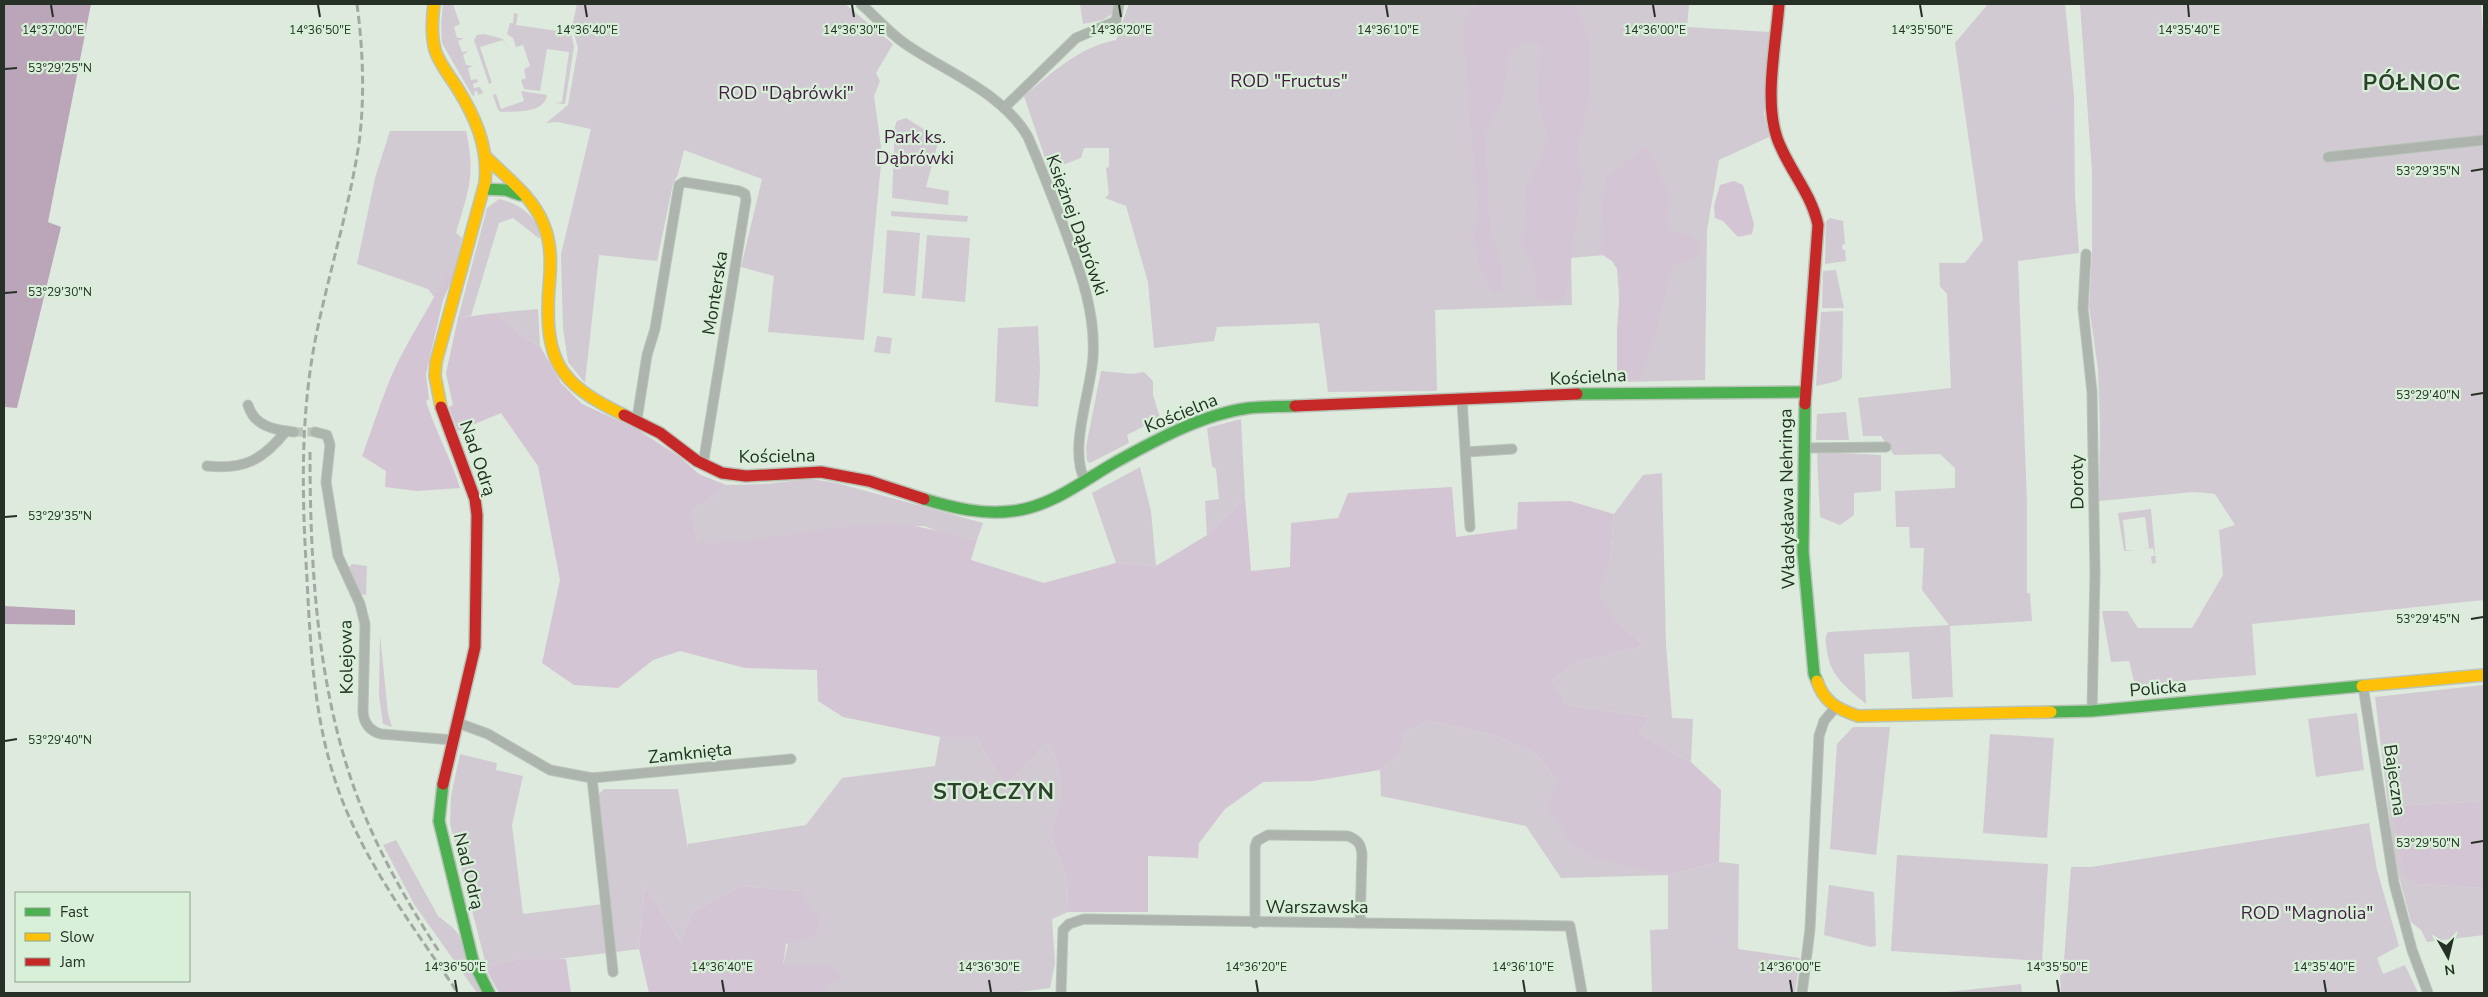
<svg xmlns="http://www.w3.org/2000/svg" width="2488" height="997" font-family="'Nunito Sans',sans-serif">
  <style>
    .green { fill: #d2cad2 }
    .forest { fill: #d4c5d4 }
    .water { fill: #baa5b9 }
    .lines { fill: none; stroke-linecap: round; stroke-linejoin: round }
    .street-tunnel { stroke: #b8c5b9; stroke-width: 9; stroke-dasharray: 9 4.5; stroke-linecap: butt }
    .street-casing { stroke: #b9c4b9; stroke-width: 11 }
    .fast-casing { stroke: #b9c4b9; stroke-width: 14 }
    .slow-casing { stroke: #b9c4b9; stroke-width: 14 }
    .jam-casing { stroke: #b9c4b9; stroke-width: 14 }
    .street { stroke: #adb3ad; stroke-width: 9 }
    .fast { stroke: #4caf50; stroke-width: 11 }
    .slow { stroke: #ffc107; stroke-width: 11 }
    .jam { stroke: #c62828; stroke-width: 11 }
    .rail { stroke: #a2a9a2; stroke-width: 3; stroke-dasharray: 8 4; stroke-linecap: butt }
    .ticks { fill: none; stroke: #263027; stroke-width: 2 }
    .labels { text-anchor: middle; dominant-baseline: central; stroke-width: 4.5; stroke-linejoin: round; paint-order: stroke }
    .park-label { font-size: 18px; fill: #461947; stroke: #d7f0d7 }
    .street-label { font-size: 18px; fill: #263027; stroke: #d7f0d7 }
    .district-label { font-size: 22px; font-weight: bold; letter-spacing: 1px; fill: #2e422e; stroke: #d7f0d7 }
    .ticks-label { font-size: 12px; text-anchor: middle; fill: #263027; stroke: #d7f0d7; stroke-width: 4.5; stroke-linejoin: round; paint-order: stroke }
  </style>
  <rect width="100%" height="100%" fill="#ddeadd"/>
  <g class="green">
    <polygon points="443,4 453,4 460,24 454,27 457,38 464,38 458,41 462,52 468,51 463,55 466,65 473,66 468,68 471,80 477,79 478,82 473,84 474,88 480,87 483,93 478,95 477,91 474,92 475,96 472,95 442,43 441,24"/>
    <polygon points="577,4 845,4 893,44 876,73 880,81 874,96 882,154 864,340 768,332 774,276 741,267 762,179 684,150 678,174 673,184 657,261 599,255 585,383 568,362 563,328 561,254 591,129 558,122 546,123 568,105 578,48 572,27"/>
    <polygon points="1080,4 1114,4 1112,14 1103,20 1083,24"/>
    <path d="M1129 4H1689L1687 27 1770 32 1764 114 1769 137 1719 160 1707 230 1705 380 1625 382 1616 254 1571 258 1572 305 1435 310 1437 391 1328 392 1319 323 1217 327 1214 341 1154 348 1148 282 1126 206 1105 198 1109 194 1106 168 1109 167V148H1084L1081 158 1049 170 1024 96C1053 72 1079 47 1116 40Z"/>
    <path d="M1988 4H2065L2074 96 2075 195 2079 253 2018 261 2027 504V593H2030L2032 621 1950 626 1953 697 1912 699 1909 652 1864 654 1866 704C1847 688 1830 676 1827 651 1826 643 1824 638 1828 632L1949 625 1922 590 1924 548H1910L1909 527H1896L1895 491 1955 488V468L1940 454 1894 455 1881 436H1863L1858 398 1951 388 1947 294 1940 286 1939 263H1965L1983 240 1955 43Z"/>
    <polygon points="2080,4 2481,4 2484,48 2484,600 2252,624 2256,675 2135,685 2129,661 2111,662 2102,611 2127,611 2138,628 2192,628 2223,575 2219,530 2235,525 2215,494 2194,492 2099,501 2100,426 2098,369 2089,306 2092,252 2092,172"/>
    <polygon points="514,13 518,14 516,25 571,33 574,47 565,104 555,103 562,102 569,52 547,49 540,91 524,89 521,80 526,78 524,69 530,66 523,45 516,47 513,38 507,34 510,23 513,23"/>
    <polygon points="484,34 503,39 508,48 503,40 480,47 492,83 489,84 474,40 477,35"/>
    <path d="M521 91 547 95C544 114 516 111 501 112L498 110 493 95 496 94 501 109 524 101Z"/>
    <polygon points="906,118 939,139 926,187 949,191 948,205 892,198 895,126 897,121"/>
    <path d="M390 131H466C476 175 468 192 456 233L462 238 452 280 447 273 435 298 428 289 357 264 375 178Z"/>
    <path d="M499 199C519 203 540 218 540 239L513 218 499 223 471 316 458 318 487 208Z"/>
    <polygon points="891,211 968,216 967,222 891,216"/>
    <polygon points="1830,218 1843,221 1845,244 1842,245 1843,250 1845,250 1846,261 1825,264 1826,221"/>
    <polygon points="887,230 920,233 915,296 883,293"/>
    <polygon points="927,235 970,238 965,302 922,298"/>
    <polygon points="1836,270 1844,308 1822,308 1823,271"/>
    <polygon points="538,309 540,346 522,336 495,313"/>
    <polygon points="1843,311 1842,378 1838,381 1816,386 1821,312"/>
    <polygon points="1038,326 1040,369 1038,407 995,402 998,328"/>
    <polygon points="877,336 892,338 890,354 874,352"/>
    <polygon points="1101,371 1132,374 1144,372 1153,381 1153,395 1160,418 1127,435 1129,443 1090,463 1087,461 1086,447"/>
    <polygon points="1846,412 1849,440 1816,440 1817,414"/>
    <polygon points="1241,419 1245,498 1207,535 1205,501 1219,499 1216,469 1212,466 1207,428"/>
    <polygon points="1823,452 1881,455 1881,491 1854,493 1854,515 1840,525 1820,517 1817,454"/>
    <polygon points="1140,467 1151,511 1156,566 1116,563 1092,493"/>
    <polygon points="1662,473 1666,645 1672,718 1693,719 1691,762 1639,734 1649,717 1567,705 1552,681 1573,664 1645,646 1616,621 1597,593 1610,560 1614,514 1643,475"/>
    <polygon points="811,479 837,483 983,523 977,540 951,536 924,526 845,528 733,543 697,543 693,508 707,501 726,485 765,484"/>
    <polygon points="2151,509 2156,563 2152,564 2151,556 2155,556 2153,548 2138,550 2149,548 2145,517 2123,520 2126,550 2135,550 2124,551 2118,513"/>
    <polygon points="352,564 367,566 366,595 360,594 348,568"/>
    <polygon points="380,634 388,714 392,727 383,724 379,695"/>
    <polygon points="2484,685 2484,801 2397,806 2419,884 2484,888 2484,935 2427,942 2421,930 2411,922 2395,862 2375,697"/>
    <polygon points="2357,713 2364,770 2316,777 2308,719"/>
    <polygon points="1429,721 1494,735 1536,754 1558,782 1668,875 1719,862 1739,864 1738,949 1800,958 1795,993 1652,993 1650,930 1668,929 1668,875 1561,878 1526,826 1381,796 1380,770 1401,754 1404,732"/>
    <polygon points="1853,727 1890,727 1876,855 1830,849 1837,744"/>
    <polygon points="1990,734 2054,738 2047,838 1983,833"/>
    <polygon points="940,737 977,737 986,756 1006,785 1047,743 1055,755 1062,794 1050,834 1067,877 1068,912 1052,919 1055,963 1050,988 1013,993 829,993 826,985 783,965 800,891 740,886 693,912 680,941 645,886 639,949 616,952 598,795 604,789 678,789 688,849 688,844 806,825 842,778 935,766"/>
    <polygon points="460,754 497,763 496,770 523,776 512,825 523,914 603,904 607,953 541,961 520,959 492,965 488,973 450,824 451,796"/>
    <polygon points="2369,823 2377,870 2399,946 2377,958 2383,974 2405,965 2418,993 2061,993 2060,975 2063,974 2071,867 2091,867"/>
    <polygon points="396,840 438,916 452,927 459,935 471,973 484,993 477,993 414,904 383,845"/>
    <polygon points="1897,855 2048,864 2042,961 1891,951"/>
    <polygon points="1829,885 1874,892 1876,946 1871,947 1824,935"/>
    <polygon points="2021,984 2022,993 1938,993"/>
  </g>
  <g class="forest">
    <polygon points="1478,4 1576,4 1590,42 1590,94 1578,147 1582,179 1567,292 1560,301 1548,302 1535,297 1537,280 1522,242 1527,209 1525,188 1548,141 1538,101 1540,44 1526,42 1509,53 1501,106 1485,131 1490,229 1502,267 1502,291 1491,292 1479,265 1473,237 1478,210 1463,37 1465,18"/>
    <path d="M1646 147 1655 163 1670 199 1667 210 1668 230 1688 234 1701 246C1694 259 1688 263 1673 263L1654 338 1640 379 1617 380V329L1621 275 1612 261 1598 252 1603 238 1602 198 1607 176C1623 170 1631 155 1646 147Z"/>
    <polygon points="1734,181 1743,185 1754,224 1752,234 1738,237 1723,221 1715,218 1714,206 1720,185"/>
    <path d="M447 272 452 280 443 300 426 374 429 399 426 401C435 431 451 458 460 488L417 491 385 487 386 471 362 456C372 430 380 403 391 377 407 340 430 308 447 272Z"/>
    <path d="M495 313 522 336 540 346 561 383 582 404 635 428 680 457 699 474 726 485 707 501 693 508 697 543C762 544 826 524 891 524 921 524 948 535 977 540L971 560 1044 583 1116 563 1156 566 1207 535 1245 498 1251 571 1290 567 1291 523 1338 518 1348 493 1452 487 1456 537 1517 529 1518 502 1570 501 1614 514 1610 560 1598 593 1616 621 1645 646 1573 664 1552 681 1567 705 1649 717 1639 734 1691 762 1721 790 1719 862 1668 875 1598 859 1570 843 1548 807 1558 782 1536 754 1494 735 1429 721 1404 732 1401 754 1380 770 1313 781 1263 782 1225 809 1199 843 1198 858 1148 856V912H1068L1067 877 1050 834 1062 794 1055 755 1047 743 1006 785 986 756 977 737H940L843 717 818 701 817 670 745 668 680 651 653 660 618 688 574 685 542 663 560 580 538 466 501 413 458 431 449 407 453 405 446 373 458 318Z"/>
    <polygon points="2484,801 2484,888 2419,884 2404,876 2394,818 2397,806"/>
    <polygon points="645,886 680,941 693,912 740,886 800,891 819,918 817,935 786,944 783,965 828,964 845,977 827,985 829,993 649,993 639,949"/>
    <polygon points="520,959 566,959 571,993 499,993 488,973 492,965"/>
  </g>
  <g class="water">
    <polygon points="4,4 91,4 48,222 61,227 17,408 5,407 4,414"/>
    <polygon points="4,606 75,610 75,625 4,624"/>
  </g>
  <g class="lines">
    <polyline class="street-tunnel" points="294,432 315,432"/>
    <defs>
      <g id="street">
        <path d="M861 4C876 17 890 34 907 45 948 73 1003 93 1028 137 1040 165 1051 193 1062 222 1078 266 1096 309 1093 357 1091 391 1068 450 1085 480"/>
        <polyline points="1004,108 1076,38 1116,21 1119,4"/>
        <polyline points="2328,157 2484,140"/>
        <polyline points="2086,254 2083,308 2092,392 2095,574 2092,711"/>
        <polyline points="1462,400 1470,527"/>
        <path d="M248 405C254 426 274 430 294 432"/>
        <polyline points="637,419 647,355 655,329 679,185 684,182 739,191 745,194 746,200 703,465"/>
        <path d="M315 432 327 435 330 445 326 482 338 556 360 604 365 624 363 712C364 723 370 731 381 734L453 740"/>
        <polyline points="1803,448 1886,447"/>
        <polyline points="1466,452 1512,449"/>
        <path d="M207 466C244 470 263 460 286 431"/>
        <polyline points="2363,686 2394,883 2412,950 2428,993"/>
        <polyline points="458,723 488,734 550,770 592,778 791,759"/>
        <polyline points="592,778 613,972"/>
        <path d="M1255 923V847L1257 841 1268 835 1348 836C1358 840 1361 844 1362 854L1360 923"/>
        <polyline points="1061,993 1063,930 1069,924 1084,919 1570,926 1582,993"/>
        <polyline points="1802,993 1810,929 1819,736 1824,721 1835,708"/>
      </g>
      <g id="fast">
        <polyline points="484,189 506,190 520,195"/>
        <polyline points="1577,394 1805,392"/>
        <polyline points="1805,404 1803,552 1814,674 1817,681"/>
        <path d="M924 499C953 508 983 515 1013 511 1051 507 1084 480 1116 462 1156 440 1203 414 1249 408 1264 406 1280 407 1295 406"/>
        <polyline points="2051,712 2092,711 2362,686"/>
        <polyline points="443,784 439,821 473,961 489,993"/>
      </g>
      <g id="slow">
        <path d="M434 4C432 19 431 35 435 50 439 63 448 74 456 86 475 116 489 147 485 183L436 362 435 376 441 407"/>
        <path d="M486 157C506 177 532 196 543 223 552 243 551 266 549 287 544 360 558 384 624 415"/>
        <path d="M1817 681C1824 702 1837 709 1858 716L2051 712"/>
        <polyline points="2362,686 2484,675"/>
      </g>
      <g id="jam">
        <path d="M1779 4C1776 44 1764 100 1777 138 1788 169 1811 192 1818 225L1805 404"/>
        <polyline points="1295,406 1577,394"/>
        <polyline points="441,407 475,499 477,515 475,647 443,784"/>
        <polyline points="624,415 660,433 697,461 722,473 746,476 821,472 869,481 924,499"/>
      </g>
    </defs>
    <use href="#street" class="street-casing"/>
    <use href="#fast" class="fast-casing"/>
    <use href="#slow" class="slow-casing"/>
    <use href="#jam" class="jam-casing"/>
    <use href="#street" class="street"/>
    <use href="#fast" class="fast"/>
    <use href="#slow" class="slow"/>
    <use href="#jam" class="jam"/>
    <g class="rail">
      <path d="M357 4C363 50 365 97 359 143 349 210 328 275 315 341 300 420 302 499 307 579 311 659 315 737 347 812 375 877 419 935 458 993"/>
      <path d="M310 452C310 567 317 688 357 796 378 852 408 904 440 953"/>
    </g>
  </g>
  <path class="ticks" d="M51 5 53 17M318 5 320 17M585 5 587 17M852 5 854 17M1119 5 1121 17M1386 5 1388 17M1653 5 1655 17M1920 5 1922 17M2188 5 2189 17M5 69 17 68M2471 171 2483 169M5 293 17 292M2471 395 2483 393M5 517 17 516M2471 619 2483 617M5 741 17 739M2471 843 2483 841M455 980 457 992M722 980 724 992M989 980 991 992M1256 980 1258 992M1523 980 1525 992M1790 980 1792 992M2057 980 2059 992M2324 980 2326 992"/>
  <g class="labels">
    <g class="park-label">
      <text x="1289" y="81">ROD "Fructus"</text>
      <text x="786" y="93">ROD "Dąbrówki"</text>
      <text x="915" y="137">Park ks.<tspan x="915" dy="21">Dąbrówki</tspan></text>
      <text x="2307" y="913">ROD "Magnolia"</text>
    </g>
    <g class="street-label">
      <text transform="translate(1077 225) rotate(70)">Księżnej Dąbrówki</text>
      <text transform="translate(715 293) rotate(-81)">Monterska</text>
      <text transform="translate(1588 377) rotate(-3)">Kościelna</text>
      <text transform="translate(1181 413) rotate(-22)">Kościelna</text>
      <text transform="translate(777 456) rotate(-1)">Kościelna</text>
      <text transform="translate(478 458) rotate(71)">Nad Odrą</text>
      <text transform="translate(2077 482) rotate(-91)">Doroty</text>
      <text transform="translate(1787 499) rotate(-91)">Władysława Nehringa</text>
      <text transform="translate(346 657) rotate(-91)">Kolejowa</text>
      <text transform="translate(2158 688) rotate(-5)">Policka</text>
      <text transform="translate(690 753) rotate(-6)">Zamknięta</text>
      <text transform="translate(2395 780) rotate(82)">Bajeczna</text>
      <text transform="translate(469 871) rotate(76)">Nad Odrą</text>
      <text x="1317" y="907">Warszawska</text>
    </g>
    <g class="district-label">
      <text x="2412" y="83">PÓŁNOC</text>
      <text x="994" y="792">STOŁCZYN</text>
    </g>
  </g>
  <g class="ticks-label">
    <text x="53" y="34">14°37'00"E</text>
    <text x="320" y="34">14°36'50"E</text>
    <text x="587" y="34">14°36'40"E</text>
    <text x="854" y="34">14°36'30"E</text>
    <text x="1121" y="34">14°36'20"E</text>
    <text x="1388" y="34">14°36'10"E</text>
    <text x="1655" y="34">14°36'00"E</text>
    <text x="1922" y="34">14°35'50"E</text>
    <text x="2189" y="34">14°35'40"E</text>
    <text x="60" y="72">53°29'25"N</text>
    <text x="2428" y="175">53°29'35"N</text>
    <text x="60" y="296">53°29'30"N</text>
    <text x="2428" y="399">53°29'40"N</text>
    <text x="60" y="520">53°29'35"N</text>
    <text x="2428" y="623">53°29'45"N</text>
    <text x="60" y="744">53°29'40"N</text>
    <text x="2428" y="847">53°29'50"N</text>
    <text x="455" y="971">14°36'50"E</text>
    <text x="722" y="971">14°36'40"E</text>
    <text x="989" y="971">14°36'30"E</text>
    <text x="1256" y="971">14°36'20"E</text>
    <text x="1523" y="971">14°36'10"E</text>
    <text x="1790" y="971">14°36'00"E</text>
    <text x="2057" y="971">14°35'50"E</text>
    <text x="2324" y="971">14°35'40"E</text>
  </g>
  <rect width="2488" height="997" fill="none" stroke="#263027" stroke-width="10"/>
  <rect x="15" y="892" width="175" height="90" fill="#d7f0d7" stroke="#90a391"/>
  <rect x="25" y="908" width="25" height="8" fill="#4caf50" stroke="#90a391"/>
  <text x="60" y="917" font-size="15" fill="#263027">Fast</text>
  <rect x="25" y="933" width="25" height="8" fill="#ffc107" stroke="#90a391"/>
  <text x="60" y="942" font-size="15" fill="#263027">Slow</text>
  <rect x="25" y="958" width="25" height="8" fill="#c62828" stroke="#90a391"/>
  <text x="60" y="967" font-size="15" fill="#263027">Jam</text>
  <g transform="translate(2448 957) rotate(172)" stroke="#d7f0d7" stroke-width="4" paint-order="stroke">
  <path d="M0-4L9 19L0 12L-9 19Z" fill="#263027"/>
  <text y="-8" font-size="14" font-weight="bold" text-anchor="middle" fill="#263027">N</text>
  </g>
</svg>
